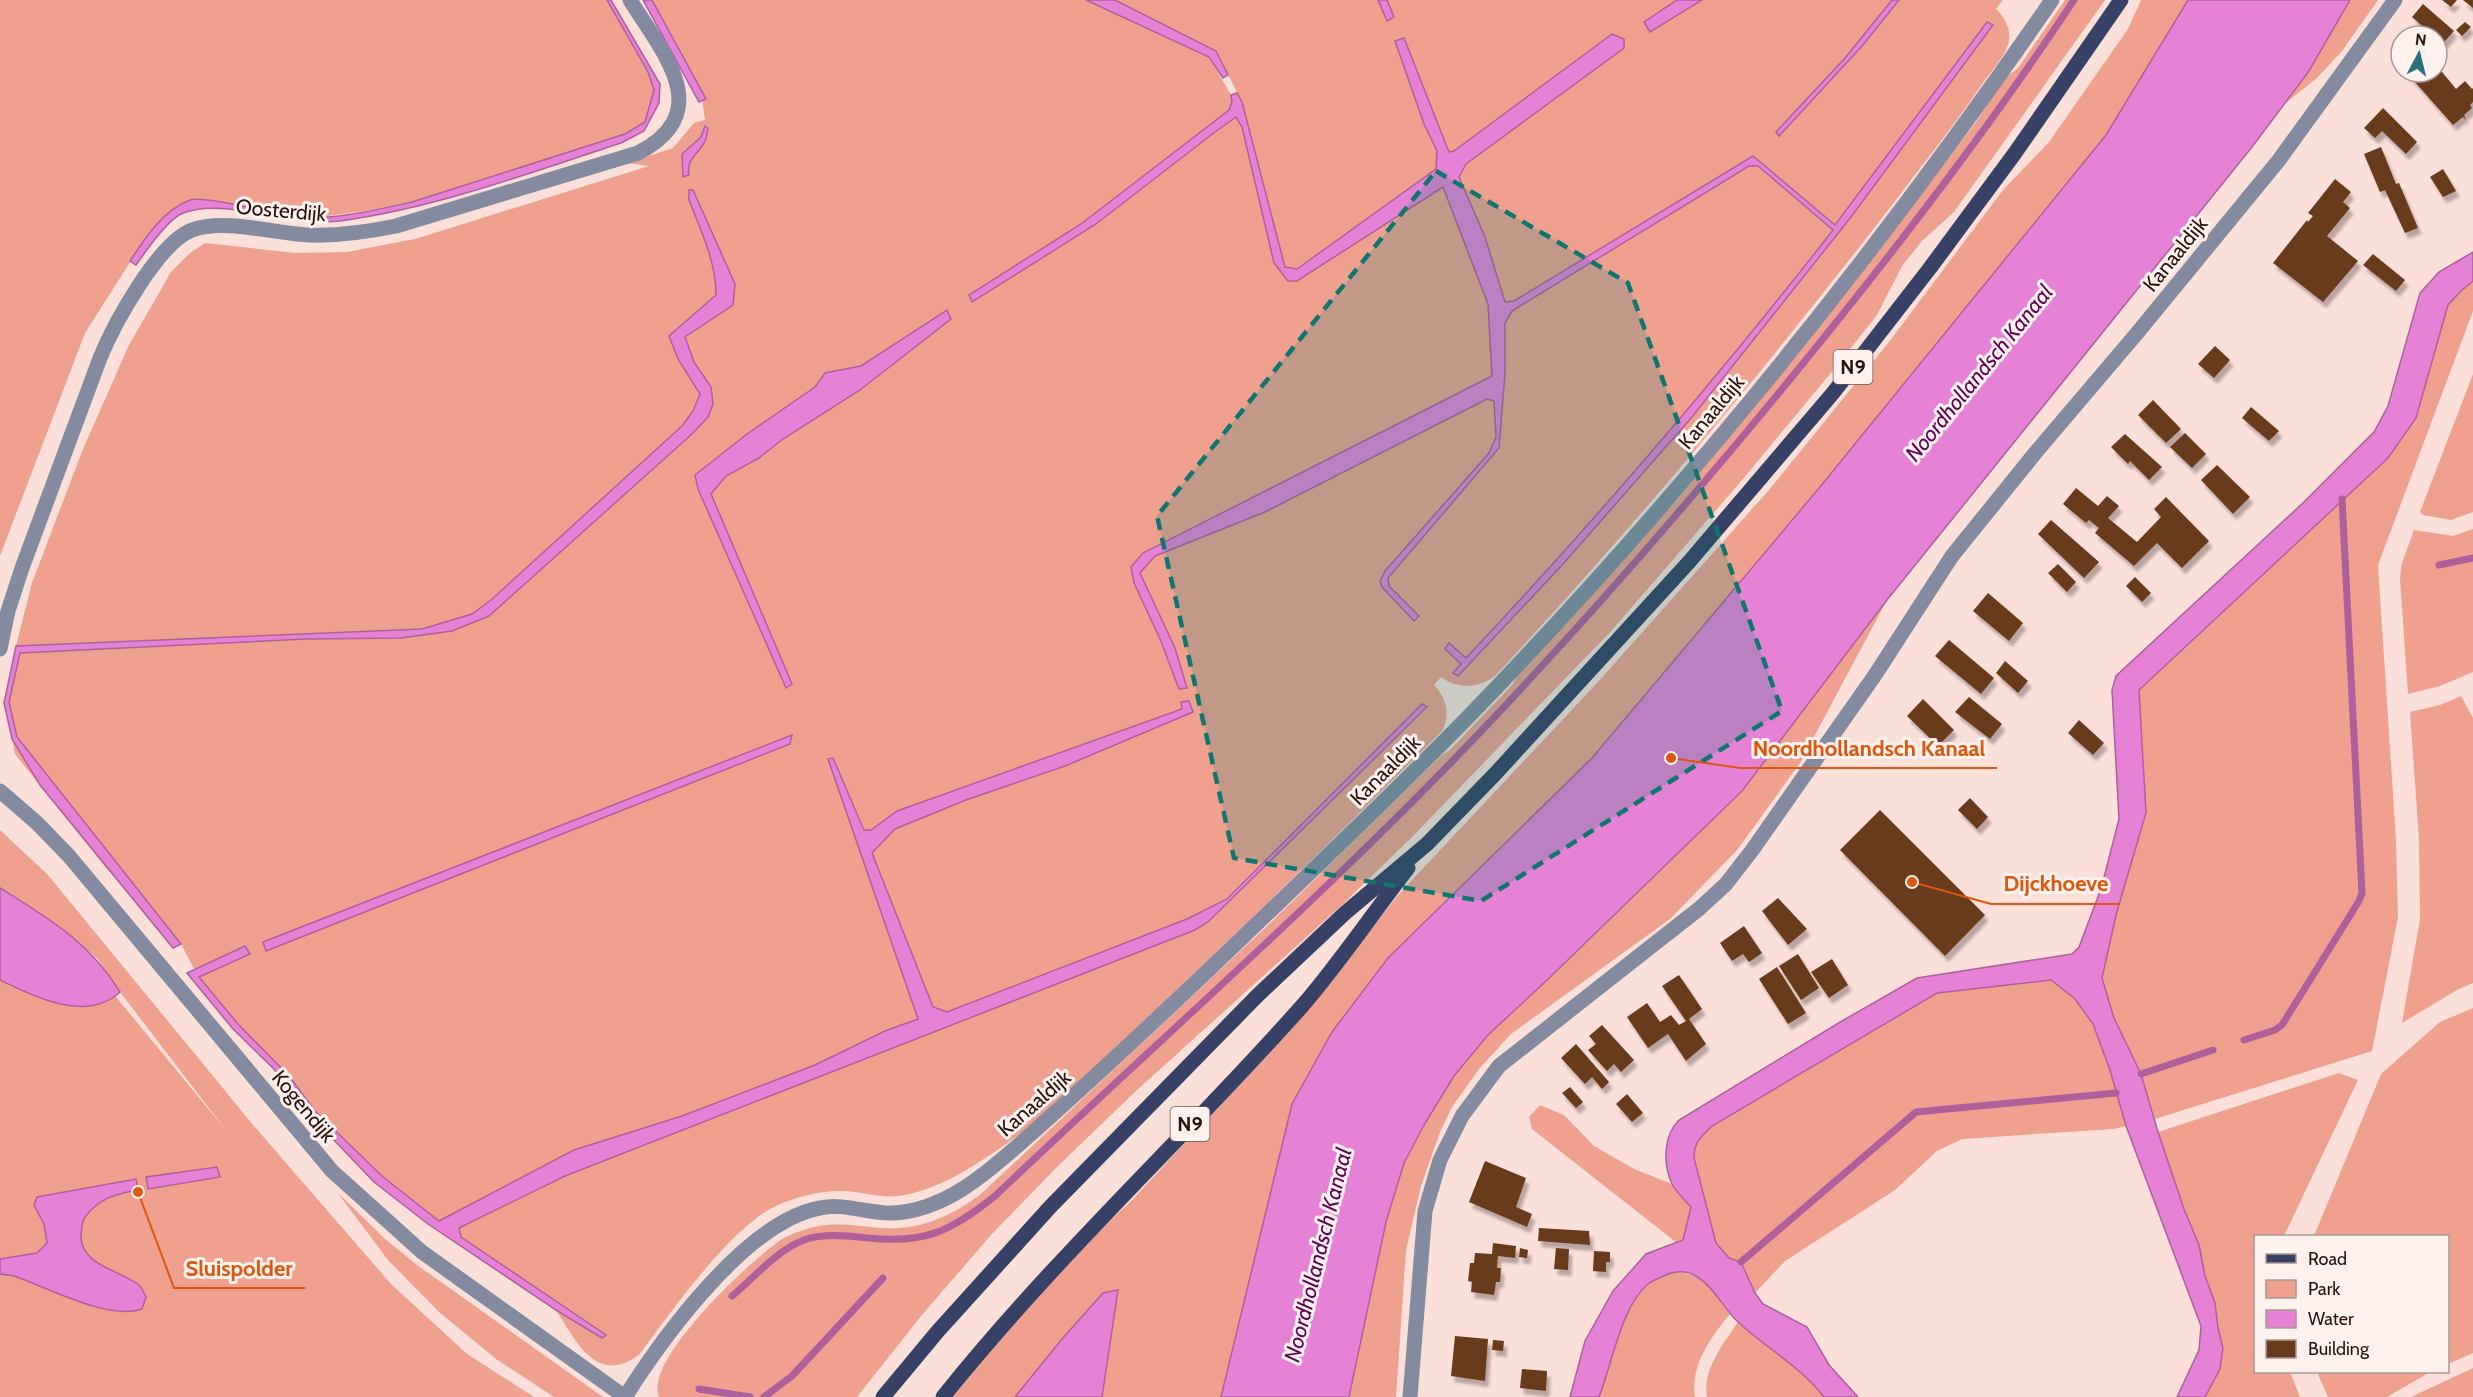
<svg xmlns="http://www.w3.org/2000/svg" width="2473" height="1397" font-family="Cabin,sans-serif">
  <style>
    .green { fill: #efa08f; fill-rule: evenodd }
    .water { fill: #e682d6; stroke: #ad609a; stroke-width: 1.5 }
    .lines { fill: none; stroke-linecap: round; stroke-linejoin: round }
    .stream { stroke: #ad609a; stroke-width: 7 }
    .building { fill: #673a1c; filter: url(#shadow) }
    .minor { stroke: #848ba1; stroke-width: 15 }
    .tertiary { stroke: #848ba1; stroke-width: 15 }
    .primary { stroke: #374065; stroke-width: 15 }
    .marked { fill: #0f766e; fill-opacity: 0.2; stroke: #0f766e; stroke-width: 4.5; stroke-dasharray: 12 8; stroke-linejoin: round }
    .labels { text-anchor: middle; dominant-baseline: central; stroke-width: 6; stroke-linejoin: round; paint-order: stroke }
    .shield { fill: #fef1ee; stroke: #695550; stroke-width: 1.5 }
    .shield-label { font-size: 20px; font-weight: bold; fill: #29120d }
    .street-label { font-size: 21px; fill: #29120d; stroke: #fef1ee }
    .water-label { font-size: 22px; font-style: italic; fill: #5f0057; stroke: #fef1ee }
    .leader { fill: none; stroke: #de550c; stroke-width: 2 }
    .callout-dot { fill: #de550c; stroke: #fef1ee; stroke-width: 2 }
    .callout-label { font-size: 22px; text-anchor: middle; font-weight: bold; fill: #de550c; stroke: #fef1ee; stroke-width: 6; stroke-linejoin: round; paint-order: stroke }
  </style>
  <defs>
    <filter id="shadow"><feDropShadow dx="3.5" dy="6" stdDeviation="1.5" flood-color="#0004"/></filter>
  </defs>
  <rect width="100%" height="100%" fill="#fbe0da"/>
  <g class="green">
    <polygon points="0,0 607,0 648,72 654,90 645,122 625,134 412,202 387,208 319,217 294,217 192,199 174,209 148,234 85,333 0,556"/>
    <path d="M643 0H1086L1209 57 1231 95 1233 102 1229 110 1081 224 969 295 972 302 1096 224 1215 132 1236 117 1242 127 1274 263 1297 281 1443 186 1488 304 1492 377 1143 553 1131 567 1179 689 1175 648 1139 573 1155 556 1265 512 1487 399 1494 401 1496 437 1489 453 1385 571 1380 581 1382 587 1414 620 1418 616 1389 586 1388 578 1499 448 1505 373V322L1512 311 1749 166H1757L1834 230C1717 378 1595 521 1466 659L1449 644 1445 649 1461 664 1453 673 1692 417 1851 217 1992 25 1986 23 1835 226 1753 156 1513 301 1505 302 1485 237 1459 177 1466 164 1454 151 1448 153 1404 38 1395 41 1424 124 1437 151 1436 169 1297 269 1285 267 1242 102 1216 51 1115 0H1892L1845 58 1776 132 1779 136 1863 45 1899 0H2003L1996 9C2005 17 2011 29 2009 41 2006 55 1994 68 1985 80 1965 109 1943 139 1921 167 1787 343 1647 513 1496 675 1480 688 1459 690 1441 677L1434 685C1446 698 1451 714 1442 731 1349 824 1255 916 1159 1007 1111 1052 1060 1107 1006 1144 974 1166 936 1192 897 1196 880 1198 862 1192 845 1191 823 1190 798 1196 778 1205 731 1226 671 1312 639 1355 596 1386 576 1341 556 1310L602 1338 461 1237 459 1228 565 1176 1195 930 1208 922 1427 708 1422 705 1227 899 1187 919 947 1012 932 1007 872 853 895 829 966 800 1065 766 1193 712 1189 701 1182 709 897 811 871 830H865L833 758 829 759 918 1019 885 1031 815 1065 682 1116 574 1150 439 1221 382 1176 315 1111 289 1076 238 1024 198 976 250 954 194 969 181 944 107 869 15 754 6 701 16 646 32 583 83 449 129 345 171 272 190 253 205 243 296 253 347 252 415 239 649 166 627 163 673 148 694 123 705 120 702 99ZM705 126V142L692 157 687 167 682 154 701 137Z"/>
    <path d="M2065 0H2105L1954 212 1922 241 1902 266 1877 315 1830 374 1737 486 1612 630 1414 835 1344 903 1136 1091 1057 1167 991 1235 922 1315 857 1397H659C644 1360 748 1263 778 1242 786 1236 797 1232 807 1229 832 1221 854 1226 879 1228 919 1231 950 1217 981 1194L1264 929 1442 755 1450 750 1512 685 1518 675 1676 501 1752 410 1873 258 1976 122 2006 77 2018 68Z"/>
    <polygon points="2141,0 2188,0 2106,135 1820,487 1592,758 1388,958 1332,1032 1292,1104 1221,1397 1102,1397 1118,1290 1103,1293 1062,1339 1015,1397 953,1397 1048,1279 1132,1200 1247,1076 1316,999 1399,894 1598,682 1769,490 1889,342 2003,190 2049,142 2128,29"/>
    <polygon points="2350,0 2378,0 2342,51 2317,78 2284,104 2309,71"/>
    <polygon points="2473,281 2473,311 2378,565 2396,840 2398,917 2372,1051 2155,1119 2141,1074 2114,1018 2102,978 2116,915 2139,690 2388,458 2439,335 2448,305 2461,291"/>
    <polygon points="2473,374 2473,512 2451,520 2423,515 2420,512"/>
    <polygon points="2473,529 2473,672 2440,686 2408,694 2400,578 2402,563 2414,530 2453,536"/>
    <polygon points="1887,600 1800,763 1738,849 1670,919 1511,1034 1479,1069 1452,1107 1440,1132 1421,1186 1406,1250 1396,1397 1349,1397 1386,1222 1404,1163 1424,1125 1454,1076 1488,1035 1545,982 1742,791"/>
    <polygon points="2461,696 2473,718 2473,983 2457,990 2402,1023 2420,919 2419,839 2410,712 2440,705"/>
    <polygon points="0,830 48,875 254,1126 391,1284 467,1354 534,1397 0,1397 0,913 107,986 225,1129 120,992 98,959 62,928 0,888"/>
    <path d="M2051 980C2059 987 2070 993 2076 1001 2105 1034 2114 1084 2126 1126L2113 1129 1962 1139 1937 1151 1895 1190 1785 1261 1755 1293 1741 1262 1729 1258 1716 1243 1694 1158C1694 1142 1701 1137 1712 1126L1937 993Z"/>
    <polygon points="2473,1008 2473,1353 2448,1364 2448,1236 2314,1236 2381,1074 2440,1022"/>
    <polygon points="2339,1073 2358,1080 2284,1236 2256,1236 2256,1372 2290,1372 2300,1397 2205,1397 2220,1369 2223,1348 2218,1328 2215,1303 2205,1276 2199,1245 2184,1209 2158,1132"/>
    <polygon points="1540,1105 1564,1115 1594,1146 1634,1169 1672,1184 1691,1207 1683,1240 1677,1243 1532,1129 1529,1117"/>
    <polygon points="337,1192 385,1239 417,1265 603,1397 554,1397 496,1359 439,1312 388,1260"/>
    <path d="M1673 1271C1711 1276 1708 1289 1730 1314 1711 1337 1690 1365 1695 1397H1599C1612 1364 1622 1307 1648 1285 1654 1279 1665 1275 1673 1271Z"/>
    <path d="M1738 1322 1812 1381 1824 1397H1707C1702 1370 1724 1343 1738 1322Z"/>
    <polygon points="2473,1368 2473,1397 2411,1397"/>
    <polygon points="2317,1372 2430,1372 2387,1397 2328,1397"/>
  </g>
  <g class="water">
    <path d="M607 0H611L660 84 659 103 644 131 621 143C529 173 436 208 340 221 293 227 221 196 181 214 168 220 145 252 136 265L130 261C145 238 163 210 190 200 205 195 273 214 294 217 330 221 376 210 412 202L625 134 645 122 654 90 648 72Z"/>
    <polygon points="643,0 652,0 706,99 699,102"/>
    <polygon points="1086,0 1115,0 1216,51 1228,75 1223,78 1209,57"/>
    <polygon points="1378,0 1387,0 1394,17 1387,21"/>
    <polygon points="1677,0 1702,0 1650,32 1644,22"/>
    <polygon points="1892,0 1899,0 1863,45 1779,136 1776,132 1845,58"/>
    <polygon points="2188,0 2350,0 2309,71 2252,147 1887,600 1742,791 1545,982 1488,1035 1454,1076 1424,1125 1404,1163 1386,1222 1349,1397 1221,1397 1292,1104 1332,1032 1388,958 1592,758 1820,487 2106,135"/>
    <path d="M1987 22 1993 25 1851 217 1692 417 1564 563 1458 676 1453 673 1461 664 1445 649 1449 643 1466 658C1595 521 1717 379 1833 230L1758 166H1749L1512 311 1505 323V373L1499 448 1388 578 1389 586 1419 616 1414 621 1382 587 1380 581 1385 571 1489 453 1496 437 1494 401 1487 399 1265 512 1155 556 1140 573 1175 648 1187 688 1179 689 1160 639 1134 583 1131 567 1143 553 1492 376 1488 304 1443 187 1297 281H1288L1274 263 1242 127 1236 117 1215 132 1096 224 972 302 969 295 1081 224 1229 110 1232 102 1231 95 1237 93 1242 102 1285 267 1297 269 1436 169 1437 151 1424 124 1395 41 1404 38 1449 152 1454 151 1612 34 1624 39V48L1466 164 1459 177 1485 237 1505 302 1514 301 1753 156 1835 225Z"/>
    <path d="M705 126 708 128C707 133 707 139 704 143 697 155 686 160 689 175L683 177 682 154 701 137Z"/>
    <path d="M689 190H693L735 284 733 305 685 337 694 362 711 387 713 404 708 417 692 434 489 616 452 631 401 638 305 639 20 653 9 702 17 737 181 944 173 948 40 785 12 739 4 703 16 646 422 629 472 614 491 600 682 426 693 411 700 394 678 359 669 336 716 295C716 261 701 231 689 200Z"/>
    <path d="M2473 252V281L2461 291 2448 305 2416 418 2388 458 2139 690 2146 813 2116 915 2102 978 2114 1018 2141 1074 2158 1132 2184 1209 2199 1245 2205 1276 2215 1303 2218 1328 2223 1348 2220 1369 2205 1397H2177L2199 1350 2201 1326 2126 1126 2110 1070 2093 1024 2075 999 2051 980 1937 993 1712 1126C1701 1137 1694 1142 1694 1158L1716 1243 1729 1258 1741 1262 1755 1293 1763 1304 1807 1327 1829 1365 1858 1397H1824C1800 1366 1766 1348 1738 1322 1722 1307 1714 1286 1694 1275 1685 1270 1673 1271 1664 1276 1659 1278 1652 1281 1648 1284 1621 1307 1612 1364 1599 1397H1570L1585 1341 1613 1291 1646 1254 1683 1240 1691 1207C1685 1200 1676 1192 1672 1184 1663 1164 1663 1136 1679 1120L1842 1021 1917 978 2072 954 2079 947 2101 889 2119 819 2112 690 2116 676 2304 502 2374 432 2388 406 2420 293 2439 272Z"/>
    <polygon points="947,310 951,319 860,390 783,439 759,458 726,476 711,494 792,684 786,688 698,489 695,475 747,434 815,387 825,373 861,366"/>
    <polygon points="1189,701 1193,712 1065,766 966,800 895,829 872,853 933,1007 947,1012 1187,919 1227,899 1422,704 1427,707 1208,922 1195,930 565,1176 459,1228 461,1237 606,1335 602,1338 556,1310 428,1224 374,1182 310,1115 273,1068 233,1029 187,973 245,946 250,954 199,977 238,1024 289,1076 315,1111 382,1176 439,1221 574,1150 682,1116 815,1065 885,1031 918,1019 828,759 833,758 864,830 871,830 897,811 1182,709 1181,702"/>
    <polygon points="792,735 790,744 266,951 263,942"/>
    <path d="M0 888C48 918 90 942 120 992 87 1023 34 997 0 980Z"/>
    <polygon points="217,1167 220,1177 148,1189 146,1177"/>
    <path d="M136 1179 138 1190C116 1194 99 1198 85 1217 81 1223 82 1229 81 1235 80 1266 121 1270 139 1285 142 1288 144 1293 146 1297L142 1309C108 1321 47 1287 14 1276L0 1274V1259L37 1253 47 1243 44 1224 34 1205 37 1197Z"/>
    <polygon points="1118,1290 1102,1397 1015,1397 1062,1339 1103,1293"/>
  </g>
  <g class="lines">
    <g class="stream">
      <polyline points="2439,565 2473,558"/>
      <polyline points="2244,1040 2275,1030 2282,1025 2359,901 2362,893 2342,499"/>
      <polyline points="2141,1074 2213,1050"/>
      <polyline points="1741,1262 1916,1112 2116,1093"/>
      <path d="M732 1296C754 1278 777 1250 804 1240 824 1233 848 1236 868 1238 926 1244 951 1231 995 1196 1159 1040 1331 890 1487 725 1591 615 1691 500 1787 383 1888 260 1986 133 2074 0"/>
      <polyline points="699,1389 750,1397"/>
      <polyline points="764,1397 792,1376 883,1278"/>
    </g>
  </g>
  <g class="building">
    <polygon points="2442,0 2457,0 2451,7"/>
    <polygon points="2463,0 2473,0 2473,8"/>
    <polygon points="2423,4 2454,31 2438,49 2437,36 2425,36 2429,32 2412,17"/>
    <polygon points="2465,22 2471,27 2462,36 2456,30"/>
    <polygon points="2437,66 2456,89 2465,81 2472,89 2473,88 2473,102 2470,105 2472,108 2464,115 2466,120 2463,117 2453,125 2406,72 2437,72"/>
    <polygon points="2383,108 2417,142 2406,154 2382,131 2375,138 2364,128"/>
    <polygon points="2381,147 2396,184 2399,183 2418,228 2405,233 2385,190 2380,192 2364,154"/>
    <polygon points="2443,169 2456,191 2443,197 2430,177"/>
    <polygon points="2335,179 2351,192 2343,202 2350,208 2327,236 2358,261 2323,302 2273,263 2307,220 2308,222 2313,216 2308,213"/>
    <polygon points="2373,254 2405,280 2396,291 2363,265"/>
    <polygon points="2215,346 2230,360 2214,378 2198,364"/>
    <polygon points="2153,400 2181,429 2166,443 2138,415"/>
    <polygon points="2251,407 2279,431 2269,441 2242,418"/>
    <polygon points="2185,433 2206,454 2192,468 2170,447"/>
    <polygon points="2125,434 2162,467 2149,480 2130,461 2128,464 2111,447"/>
    <polygon points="2217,465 2250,497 2233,514 2201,480"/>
    <polygon points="2076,488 2098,506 2107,496 2119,506 2108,518 2137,542 2161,517 2154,509 2166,497 2209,541 2182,568 2157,543 2134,566 2095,533 2099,528 2089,520 2086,523 2063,504"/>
    <polygon points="2051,520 2099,562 2084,578 2038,534"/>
    <polygon points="2058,564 2076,582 2067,592 2048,573"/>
    <polygon points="2135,577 2151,593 2142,602 2126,586"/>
    <polygon points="1988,593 2023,623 2009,641 1973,611"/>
    <polygon points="1949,640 1994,678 1981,694 1935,656"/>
    <polygon points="2005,661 2028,681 2018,693 1996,673"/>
    <polygon points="1969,697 2002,724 1990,739 1955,712"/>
    <polygon points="1923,699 1954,730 1938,746 1907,716"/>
    <polygon points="2079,720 2104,743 2093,755 2068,733"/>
    <polygon points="1970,798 1988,817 1977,829 1958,810"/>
    <polygon points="1880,810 1985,915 1945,956 1840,850"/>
    <polygon points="1778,898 1807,929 1788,945 1762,911"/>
    <polygon points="1744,926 1762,953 1749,962 1743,954 1732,961 1720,943"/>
    <polygon points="1798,954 1819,988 1801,1000 1779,966"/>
    <polygon points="1832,959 1848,985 1829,998 1811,972"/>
    <polygon points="1777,967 1806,1013 1788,1024 1759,979"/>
    <polygon points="1679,975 1702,1009 1689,1019 1706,1044 1686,1061 1668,1034 1648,1048 1627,1017 1647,1003 1660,1022 1671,1015 1679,1025 1686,1021 1662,986"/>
    <polygon points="1602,1025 1634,1060 1621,1072 1614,1064 1607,1071 1588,1050 1596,1044 1589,1036"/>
    <polygon points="1576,1044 1609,1082 1602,1089 1592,1077 1585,1084 1561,1058"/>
    <polygon points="1570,1087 1583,1102 1576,1108 1562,1093"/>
    <polygon points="1627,1094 1643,1113 1632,1122 1616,1104"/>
    <polygon points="1485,1161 1526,1178 1516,1207 1532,1214 1527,1227 1469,1202"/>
    <polygon points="1539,1228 1589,1231 1590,1245 1538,1241"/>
    <polygon points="1493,1243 1516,1246 1515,1258 1498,1256 1497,1268 1501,1268 1500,1282 1496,1282 1494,1295 1471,1292 1472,1282 1468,1281 1470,1263 1474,1263 1475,1253 1492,1254"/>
    <polygon points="1520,1248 1528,1250 1527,1258 1519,1257"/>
    <polygon points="1556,1248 1569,1249 1568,1270 1554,1269"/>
    <polygon points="1594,1251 1610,1252 1610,1262 1606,1262 1606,1272 1593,1271"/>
    <polygon points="1455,1336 1488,1339 1485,1381 1451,1376"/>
    <polygon points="1493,1340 1504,1341 1503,1351 1492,1350"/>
    <polygon points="1522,1369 1547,1371 1546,1391 1520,1388"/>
  </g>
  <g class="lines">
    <g class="minor">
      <path d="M0 649 8 611 22 568 100 358C114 324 158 243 192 230 225 218 276 234 310 235 340 236 367 232 396 226L638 153C717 112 663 53 630 0"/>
      <path d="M625 1397C663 1337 747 1221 820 1208 844 1203 867 1213 891 1213 943 1212 987 1173 1023 1141 1098 1075 1170 1007 1242 938 1318 865 1395 792 1469 716 1683 495 1878 253 2052 0"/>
    </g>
    <g class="tertiary">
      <polyline points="0,791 37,823 69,856 332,1171 422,1252 625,1397"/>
      <polyline points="1410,1397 1425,1211 1440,1160 1462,1116 1499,1066 1700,908 1726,884 1753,849 1875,675 1952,556 2036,452 2138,332 2279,160 2395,0"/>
    </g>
    <g class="primary">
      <polyline points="883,1397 938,1331 1051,1206 1258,995 1345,913 1427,844 1496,773 1689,562 1833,393 1930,268 2015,153 2121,0"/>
      <path d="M943 1397C1054 1258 1185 1138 1303 1005 1340 962 1373 913 1408 868"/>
    </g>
  </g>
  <path class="marked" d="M1436 171 1628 283 1782 711 1481 901 1234 858 1157 516Z"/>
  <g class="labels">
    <g class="shield">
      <rect x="1833.5" y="350" width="39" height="34" rx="4.5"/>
      <rect x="1170.5" y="1107" width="39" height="34" rx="4.5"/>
    </g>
    <g class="shield-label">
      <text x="1853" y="367">N9</text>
      <text x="1190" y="1124">N9</text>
    </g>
    <g class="street-label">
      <text transform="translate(281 210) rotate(5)">Oosterdijk</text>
      <text transform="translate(2175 254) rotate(-51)">Kanaaldijk</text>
      <text transform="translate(1711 412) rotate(-50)">Kanaaldijk</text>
      <text transform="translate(1385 770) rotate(-45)">Kanaaldijk</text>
      <text transform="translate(1034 1103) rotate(-41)">Kanaaldijk</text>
      <text transform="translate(304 1106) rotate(50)">Kogendijk</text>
    </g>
    <g class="water-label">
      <text transform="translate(1979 373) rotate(-51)">Noordhollandsch Kanaal</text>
      <text transform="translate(1318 1255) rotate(-76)">Noordhollandsch Kanaal</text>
    </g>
  </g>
  <path class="leader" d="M1671 758L1740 768H1997M1912 882L1991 904H2120M138 1192L174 1288H305"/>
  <g class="callout-dot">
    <circle cx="1671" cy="758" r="6"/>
    <circle cx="1912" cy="882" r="6"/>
    <circle cx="138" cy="1192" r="6"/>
  </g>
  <g class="callout-label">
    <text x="1869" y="756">Noordhollandsch Kanaal</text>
    <text x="2056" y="891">Dijckhoeve</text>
    <text x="239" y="1276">Sluispolder</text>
  </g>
  <rect x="2254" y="1235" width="195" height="138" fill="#fef1ee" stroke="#a99894" stroke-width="1.5"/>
  <rect x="2266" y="1254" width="30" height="9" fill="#374065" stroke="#a99894" stroke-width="1.5"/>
  <text x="2308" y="1265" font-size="18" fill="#29120d">Road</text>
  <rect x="2266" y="1280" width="30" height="18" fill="#efa08f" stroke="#a99894" stroke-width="1.5"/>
  <text x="2308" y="1295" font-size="18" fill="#29120d">Park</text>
  <rect x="2266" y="1310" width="30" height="18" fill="#e682d6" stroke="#a99894" stroke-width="1.5"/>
  <text x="2308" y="1325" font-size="18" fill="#29120d">Water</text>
  <rect x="2266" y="1340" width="30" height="18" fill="#673a1c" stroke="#a99894" stroke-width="1.5"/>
  <text x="2308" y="1355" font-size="18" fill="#29120d">Building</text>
  <g transform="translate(2419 54) rotate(7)"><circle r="28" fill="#fef1ee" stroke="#a99894" stroke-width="1.5"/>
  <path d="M0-4.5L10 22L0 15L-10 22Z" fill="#2a707e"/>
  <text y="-9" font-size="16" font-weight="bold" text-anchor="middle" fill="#29120d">N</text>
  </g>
</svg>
